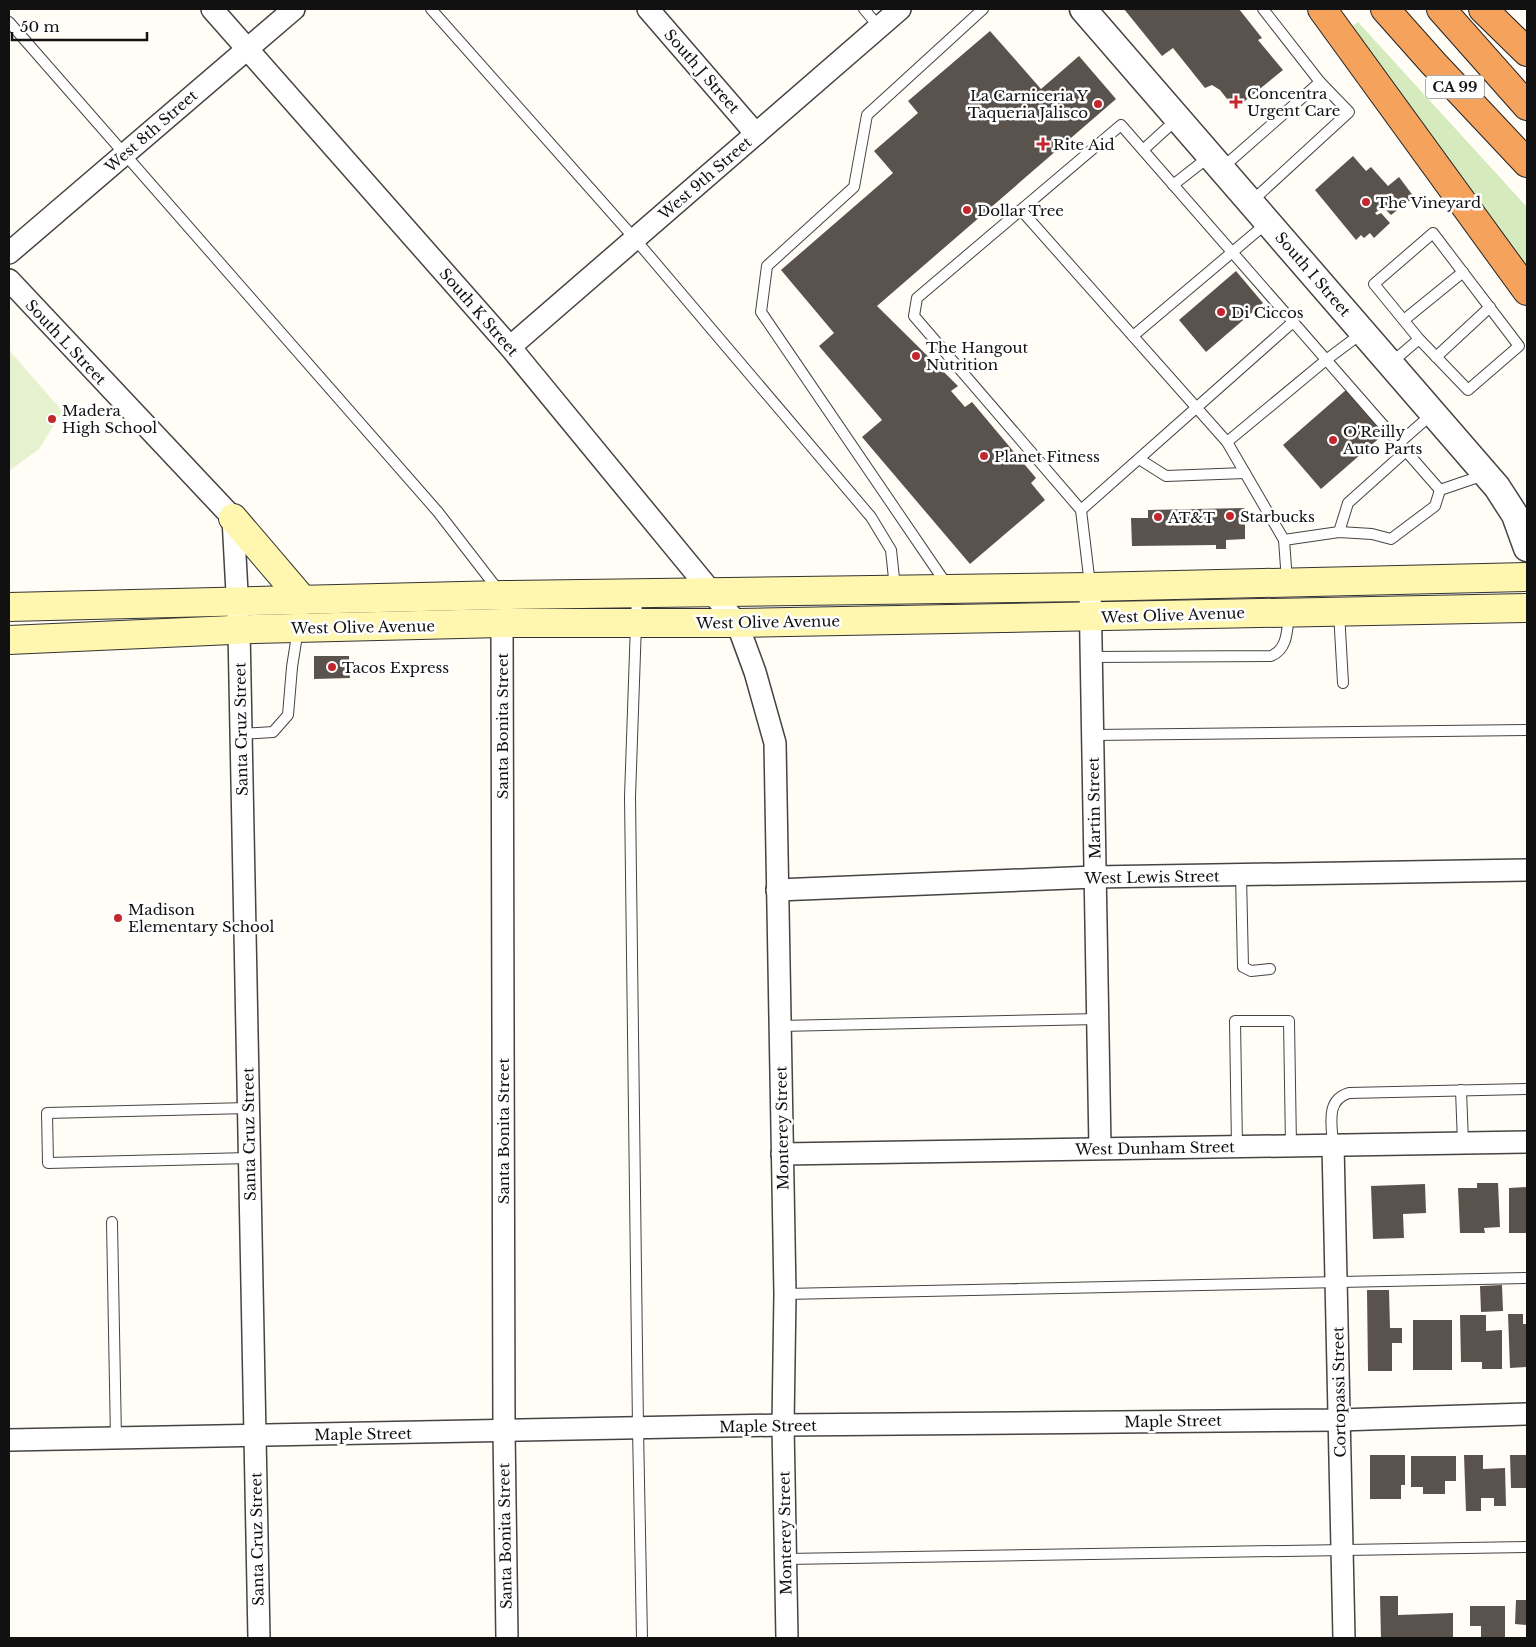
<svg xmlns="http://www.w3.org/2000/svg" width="1536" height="1647" font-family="'Libre Baskerville',serif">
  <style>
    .green { fill: #d5ebbd }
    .pitch { fill: #e6f2cf }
    .building { fill: #5a524d }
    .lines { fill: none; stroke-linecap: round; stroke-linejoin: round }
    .service-casing { stroke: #444; stroke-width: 12 }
    .minor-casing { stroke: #444; stroke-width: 24 }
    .tertiary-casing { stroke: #444; stroke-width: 29 }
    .secondary-casing { stroke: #333; stroke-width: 30 }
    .motorway-casing { stroke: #222; stroke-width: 30 }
    .service { stroke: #fff; stroke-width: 10 }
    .minor { stroke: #fff; stroke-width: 21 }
    .tertiary { stroke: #fff; stroke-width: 26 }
    .secondary { stroke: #fff6b0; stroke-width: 28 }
    .motorway { stroke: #f5a25d; stroke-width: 28 }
    .poi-dot { fill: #c4262e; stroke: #fff; stroke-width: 2 }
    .labels { text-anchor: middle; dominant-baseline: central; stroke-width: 5; stroke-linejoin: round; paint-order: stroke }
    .shield { fill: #fff; stroke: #585858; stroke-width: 1 }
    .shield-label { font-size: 14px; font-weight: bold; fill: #111 }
    .street-label { font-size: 15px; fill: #111; stroke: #fff }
    .poi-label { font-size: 15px; fill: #111; stroke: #fff; text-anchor: start }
  </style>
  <rect width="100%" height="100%" fill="#fffdf5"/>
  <polygon class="green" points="1358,22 1527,207 1527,279 1347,31"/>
  <polygon class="pitch" points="9,350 62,411 39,449 9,471"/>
  <g class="building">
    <polygon points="1124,9 1239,9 1262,38 1258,40 1283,70 1235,109 1220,90 1212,85 1205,88 1173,48 1162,56"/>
    <polygon points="990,31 1041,89 1079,56 1116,99 877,306 958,386 951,391 965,407 972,402 1036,478 1031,483 1045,500 970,564 862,437 882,420 819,346 834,333 781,270 893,173 874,151 918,113 908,101"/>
    <polygon points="1353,156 1366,171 1371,167 1388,186 1399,177 1414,197 1391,215 1383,207 1375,213 1377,215 1381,213 1390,223 1374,238 1370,233 1364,238 1361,235 1356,240 1315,190"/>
    <polygon points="1236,271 1263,303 1206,352 1179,320"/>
    <polygon points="1346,390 1384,434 1321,489 1283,445"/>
    <polygon points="1245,508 1245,539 1226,540 1226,549 1216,549 1216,545 1132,546 1131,518 1148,518 1148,510"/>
    <polygon points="314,656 349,656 350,678 314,679"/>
    <polygon points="1477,1183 1498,1183 1500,1227 1484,1228 1485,1233 1460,1233 1458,1188 1477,1188"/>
    <polygon points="1425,1184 1426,1213 1403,1214 1404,1238 1373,1239 1371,1186"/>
    <polygon points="1527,1187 1527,1233 1509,1233 1509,1188"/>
    <polygon points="1502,1285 1503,1311 1481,1312 1480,1286"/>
    <polygon points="1367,1290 1389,1290 1390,1328 1402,1328 1402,1343 1392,1343 1392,1371 1368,1371"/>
    <polygon points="1508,1314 1523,1314 1523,1324 1527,1324 1526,1367 1510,1368"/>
    <polygon points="1460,1315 1486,1315 1486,1331 1502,1330 1502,1369 1482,1369 1482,1362 1461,1362"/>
    <rect x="1413" y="1320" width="39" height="50"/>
    <polygon points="1370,1455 1405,1455 1405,1485 1401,1485 1401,1499 1370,1499"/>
    <polygon points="1464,1455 1483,1455 1483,1469 1505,1468 1506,1506 1494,1506 1494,1498 1481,1498 1481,1511 1466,1511"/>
    <polygon points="1510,1455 1527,1455 1527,1488 1511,1488"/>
    <polygon points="1411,1456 1456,1456 1456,1481 1445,1481 1445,1494 1423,1494 1423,1487 1411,1487"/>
    <polygon points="1380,1596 1398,1596 1398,1615 1453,1613 1453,1638 1381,1638"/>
    <polygon points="1516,1600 1527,1600 1527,1625 1515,1624"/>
    <polygon points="1470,1606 1505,1606 1505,1638 1481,1638 1481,1626 1470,1626"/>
  </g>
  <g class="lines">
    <defs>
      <g id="service">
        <polyline points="431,9 635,239 871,517 891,550 895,588"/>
        <polyline points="864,9 879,27"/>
        <polyline points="1263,9 1320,82"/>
        <polyline points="9,22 438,512 499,591"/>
        <polyline points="1143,150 1177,119"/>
        <polyline points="1222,168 1320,82 1349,112 1251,202"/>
        <polyline points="1173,185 1210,156"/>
        <polyline points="1021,210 1227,442 1284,540 1287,581"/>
        <polyline points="1404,320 1463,272"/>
        <polyline points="1133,336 1268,222"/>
        <polyline points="1436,357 1490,307"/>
        <polyline points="1391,363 1419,339 1374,284 1433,233 1519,346 1468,390 1419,339"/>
        <polyline points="1227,442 1326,360 1362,333"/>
        <polyline points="1399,443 1432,414"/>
        <polyline points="1139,459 1166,476 1245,473"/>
        <polyline points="1440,490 1484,475"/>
        <polyline points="1081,510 1293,322"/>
        <polyline points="1339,532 1348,503 1406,451"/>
        <polyline points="1284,540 1339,532 1372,534 1391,539 1435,506 1440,490"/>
        <polyline points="947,585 761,312 767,266 854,187 867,115 983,9"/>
        <polyline points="1090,585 1081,510 914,316 917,298 1121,125 1440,490"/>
        <polyline points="637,595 630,797 638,1428 642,1638"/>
        <polyline points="1339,612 1343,683"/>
        <path d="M1092 657 1271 656C1288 649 1287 630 1289 613"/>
        <polyline points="241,734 273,732 288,715 292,667 298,629"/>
        <polyline points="1093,735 1527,730"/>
        <polyline points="1241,875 1243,967 1251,971 1270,969"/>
        <polyline points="780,1026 1098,1019"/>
        <polyline points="1461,1090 1463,1143"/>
        <polyline points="248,1108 47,1113 48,1163 249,1158"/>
        <path d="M1333 1145C1332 1125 1325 1100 1349 1093L1527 1089"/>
        <polyline points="1237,1147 1235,1021 1289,1021 1291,1146"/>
        <polyline points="112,1222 116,1439"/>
        <polyline points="785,1294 1527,1278"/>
        <polyline points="785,1559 1527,1547"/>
      </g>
      <g id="minor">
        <polyline points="212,9 510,347 737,623 755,672 775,743 785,1294 783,1425 787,1638"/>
        <polyline points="648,9 756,134"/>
        <polyline points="9,253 294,9"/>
        <polyline points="9,280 233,518 239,630 259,1638"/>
        <polyline points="510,347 900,9"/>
        <polyline points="1090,587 1100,1148"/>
        <polyline points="502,623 504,1431 507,1638"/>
        <polyline points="777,890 1094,877 1527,870"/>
        <polyline points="1333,1145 1344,1638"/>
        <polyline points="782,1154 1527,1142"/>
        <polyline points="9,1440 783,1425 1339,1420 1527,1414"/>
      </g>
      <polyline id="tertiary" points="1083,9 1497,487 1515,515 1527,548"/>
      <g id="secondary">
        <polyline points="233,518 303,600"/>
        <polyline points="9,607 503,595 1090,587 1527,577"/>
        <polyline points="9,640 254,629 502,623 737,623 1527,608"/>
      </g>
      <g id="motorway">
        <polyline points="1322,9 1527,291"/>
        <polyline points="1385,9 1433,63 1527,163"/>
        <polyline points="1441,9 1527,106"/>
        <polyline points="1483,9 1527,52"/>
      </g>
    </defs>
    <use href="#service" class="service-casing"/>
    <use href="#minor" class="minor-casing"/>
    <use href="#tertiary" class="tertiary-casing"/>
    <use href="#secondary" class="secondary-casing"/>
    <use href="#motorway" class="motorway-casing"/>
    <use href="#service" class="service"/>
    <use href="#minor" class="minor"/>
    <use href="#tertiary" class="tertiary"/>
    <use href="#secondary" class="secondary"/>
    <use href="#motorway" class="motorway"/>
  </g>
  <g class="poi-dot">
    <path d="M1233.5 94.5h5v5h5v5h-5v5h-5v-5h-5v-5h5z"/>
    <circle cx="1098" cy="104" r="5"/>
    <path d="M1040.5 136.5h5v5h5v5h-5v5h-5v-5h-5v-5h5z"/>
    <circle cx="1366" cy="202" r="5"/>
    <circle cx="967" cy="210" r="5"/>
    <circle cx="1221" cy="312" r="5"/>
    <circle cx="916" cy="356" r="5"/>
    <circle cx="52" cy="419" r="5"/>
    <circle cx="1333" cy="440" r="5"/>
    <circle cx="984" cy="456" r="5"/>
    <circle cx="1230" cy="516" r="5"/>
    <circle cx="1158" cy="517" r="5"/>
    <circle cx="332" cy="667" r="5"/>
    <circle cx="118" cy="918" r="5"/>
  </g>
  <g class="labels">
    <rect class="shield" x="1426" y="75.5" width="58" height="23" rx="4"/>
    <g class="shield-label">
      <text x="1455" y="87">CA 99</text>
    </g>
    <g class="street-label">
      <text transform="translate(702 71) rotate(49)">South J Street</text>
      <text transform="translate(151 131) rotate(-41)">West 8th Street</text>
      <text transform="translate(705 178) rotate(-41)">West 9th Street</text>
      <text transform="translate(1313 274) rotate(49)">South I Street</text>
      <text transform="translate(479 312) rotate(49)">South K Street</text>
      <text transform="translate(66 342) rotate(47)">South L Street</text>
      <text transform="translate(1173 615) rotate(-2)">West Olive Avenue</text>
      <text transform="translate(768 622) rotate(-1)">West Olive Avenue</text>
      <text transform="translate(363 627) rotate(-1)">West Olive Avenue</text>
      <text transform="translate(502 726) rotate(-90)">Santa Bonita Street</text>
      <text transform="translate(241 729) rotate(-91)">Santa Cruz Street</text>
      <text transform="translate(1094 808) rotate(-91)">Martin Street</text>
      <text transform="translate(1152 877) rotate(-1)">West Lewis Street</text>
      <text transform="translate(782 1128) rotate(-91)">Monterey Street</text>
      <text transform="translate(503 1131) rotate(-90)">Santa Bonita Street</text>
      <text transform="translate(249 1134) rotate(-91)">Santa Cruz Street</text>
      <text transform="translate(1155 1148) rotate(-1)">West Dunham Street</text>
      <text transform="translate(1339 1392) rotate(-91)">Cortopassi Street</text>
      <text transform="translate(1173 1421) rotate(-1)">Maple Street</text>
      <text transform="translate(768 1426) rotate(-1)">Maple Street</text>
      <text transform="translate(363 1434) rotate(-1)">Maple Street</text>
      <text transform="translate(785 1533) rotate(-91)">Monterey Street</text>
      <text transform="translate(505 1536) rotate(-91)">Santa Bonita Street</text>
      <text transform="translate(257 1539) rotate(-91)">Santa Cruz Street</text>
    </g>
    <g class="poi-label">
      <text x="1247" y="93">Concentra<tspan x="1247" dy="17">Urgent Care</tspan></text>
      <text x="1088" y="95" text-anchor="end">La Carniceria Y<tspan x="1088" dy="17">Taqueria Jalisco</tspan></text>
      <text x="1053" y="144">Rite Aid</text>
      <text x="1376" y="202">The Vineyard</text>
      <text x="977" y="210">Dollar Tree</text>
      <text x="1231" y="312">Di Ciccos</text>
      <text x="926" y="347">The Hangout<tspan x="926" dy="17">Nutrition</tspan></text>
      <text x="62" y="410">Madera<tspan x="62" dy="17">High School</tspan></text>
      <text x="1343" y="431">O'Reilly<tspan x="1343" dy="17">Auto Parts</tspan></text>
      <text x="994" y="456">Planet Fitness</text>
      <text x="1240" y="516">Starbucks</text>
      <text x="1168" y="517">AT&amp;T</text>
      <text x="342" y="667">Tacos Express</text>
      <text x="128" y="909">Madison<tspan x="128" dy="17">Elementary School</tspan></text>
    </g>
  </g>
  <rect width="1536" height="1647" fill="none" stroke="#111111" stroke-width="20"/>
  <path d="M12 32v8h135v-8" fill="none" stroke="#111111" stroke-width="2.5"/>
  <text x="20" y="32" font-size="15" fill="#111111" stroke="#ffffff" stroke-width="4" paint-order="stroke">50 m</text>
</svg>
